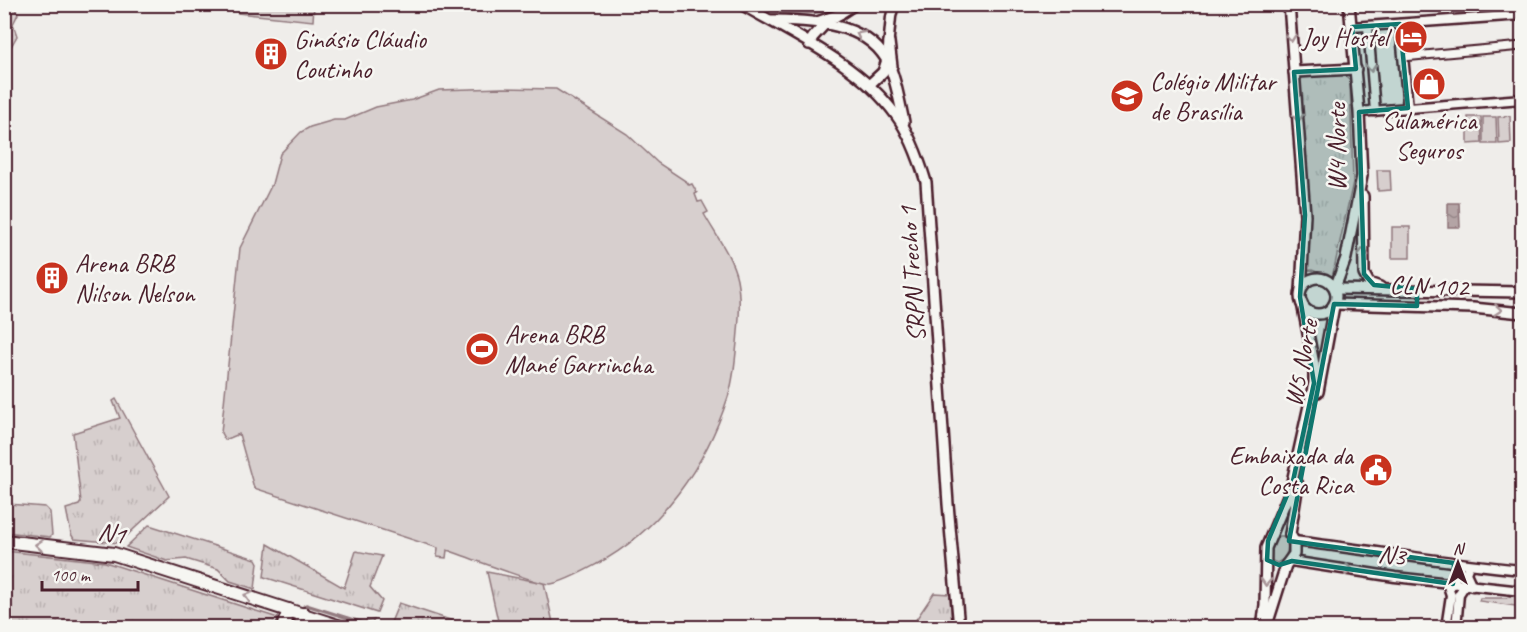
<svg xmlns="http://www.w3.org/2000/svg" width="1527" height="632" font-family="Caveat,sans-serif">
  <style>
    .grass { fill: url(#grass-tufts); stroke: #90777c; stroke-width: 1.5 }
    .forest { fill: url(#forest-crowns); stroke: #90777c; stroke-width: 1.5 }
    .green { fill: #d7cfce; stroke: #90777c; stroke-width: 1.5 }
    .water { fill: url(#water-ripples); stroke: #8a6f74; stroke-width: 1.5 }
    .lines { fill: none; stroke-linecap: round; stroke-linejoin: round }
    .minor-casing { stroke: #4a1f2b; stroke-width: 11 }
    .tertiary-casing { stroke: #4a1f2b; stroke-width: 13 }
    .secondary-casing { stroke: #4a1f2b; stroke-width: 14 }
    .trunk-casing { stroke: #4a1f2b; stroke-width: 16 }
    .minor { stroke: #f6f6f2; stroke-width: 7 }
    .tertiary { stroke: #f6f6f2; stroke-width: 8 }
    .secondary { stroke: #f6f6f2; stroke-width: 9 }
    .trunk { stroke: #f6f6f2; stroke-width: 12 }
    .oneway { stroke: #a99598 }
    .marked { fill: #0f766e; fill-opacity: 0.2; stroke: #0f766e; stroke-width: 4.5; stroke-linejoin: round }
    .labels { text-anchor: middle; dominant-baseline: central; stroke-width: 5; stroke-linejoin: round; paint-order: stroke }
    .poi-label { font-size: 26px; fill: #4a1f2b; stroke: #f6f6f2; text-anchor: start }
    .street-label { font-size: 26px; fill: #4a1f2b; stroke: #f6f6f2 }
  </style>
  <defs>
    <pattern id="grass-tufts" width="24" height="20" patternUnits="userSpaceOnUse" patternTransform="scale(1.5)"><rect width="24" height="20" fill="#d7cfce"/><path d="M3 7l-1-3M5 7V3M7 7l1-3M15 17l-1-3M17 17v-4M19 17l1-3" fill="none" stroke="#bab1b1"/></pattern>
    <pattern id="forest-crowns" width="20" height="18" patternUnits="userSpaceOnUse" patternTransform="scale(1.5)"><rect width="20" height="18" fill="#d7cfce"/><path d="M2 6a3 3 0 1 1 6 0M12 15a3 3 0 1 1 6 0" fill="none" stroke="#bab1b1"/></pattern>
    <pattern id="water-ripples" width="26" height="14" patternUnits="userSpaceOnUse" patternTransform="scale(1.5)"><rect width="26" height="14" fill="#b4a4a5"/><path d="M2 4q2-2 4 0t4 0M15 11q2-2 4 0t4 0" fill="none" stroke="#948587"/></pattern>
  </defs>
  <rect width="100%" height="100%" fill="#efedea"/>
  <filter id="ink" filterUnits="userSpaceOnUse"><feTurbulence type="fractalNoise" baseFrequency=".0167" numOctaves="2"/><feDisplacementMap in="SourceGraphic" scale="12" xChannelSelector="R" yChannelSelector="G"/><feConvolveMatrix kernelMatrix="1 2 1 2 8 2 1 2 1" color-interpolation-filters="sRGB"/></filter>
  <g filter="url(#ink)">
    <g class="grass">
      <polygon points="1343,74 1350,81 1353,182 1332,278 1312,270 1302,271 1309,214 1300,80 1303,78"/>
      <polygon points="116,399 169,496 119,543 74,539 71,534 66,509 79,505 81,502 73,433 120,418 113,401"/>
      <polygon points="8,504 45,507 50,512 52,535 50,537 5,532 5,505"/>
      <polygon points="149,525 256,559 258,563 255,589 230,581 218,569 186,559 167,561 126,547"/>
      <path d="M1277 536H1283C1291 545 1288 558 1277 563L1272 561 1268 556 1271 541Z"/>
      <polygon points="268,544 344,588 356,551 382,556 370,587 382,601 377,613 264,577"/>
      <polygon points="5,551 105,562 278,618 280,620 279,628 5,628"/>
      <polygon points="487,572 544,583 554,627 491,627 498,621"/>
      <polygon points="934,593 950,594 952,627 911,627"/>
      <polygon points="399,603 471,627 389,627"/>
      <polygon points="306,604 363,622 374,620 371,625 367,625 304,605"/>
    </g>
    <polygon class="forest" points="14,7 18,14 13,24 17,36 5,57 5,18"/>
    <g class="green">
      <polygon points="239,5 314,5 313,21 238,13"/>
      <path d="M764 5H845C821 16 787 18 764 5Z"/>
      <path d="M503 88 556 89 627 134 658 163 687 182 689 185 692 184 697 193 695 194 698 202 702 201 708 212 704 214C715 234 732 256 737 279 741 300 739 322 737 343 735 360 734 380 728 397 706 465 661 530 597 564 584 571 564 582 551 584 541 586 463 555 447 550L446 558 437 557 438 548 254 488 239 434 225 440 221 433 240 248 272 184 280 154 301 132 310 127 334 120H345L376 107 412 100 439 90Z"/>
      <polygon points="1510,116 1511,143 1499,144 1498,117"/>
      <polygon points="1468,117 1481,117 1482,143 1468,144"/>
      <polygon points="1483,117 1496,117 1497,144 1483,144"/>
      <polygon points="1377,170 1390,170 1391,190 1378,191"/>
      <rect x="1392" y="227" width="18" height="31"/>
      <polygon points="1517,594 1522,595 1522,607 1479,601 1480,598 1506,598"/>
    </g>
    <polygon class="water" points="1448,203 1459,203 1460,227 1448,227"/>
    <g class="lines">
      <defs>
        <polyline id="minor" points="1403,57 1522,46"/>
        <g id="tertiary">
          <polyline points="836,17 856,4"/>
          <polyline points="1400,24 1408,108"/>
          <polyline points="1352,27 1522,15"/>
          <polyline points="1368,27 1375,111"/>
          <polyline points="888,48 891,17 894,4"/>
          <polyline points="1359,112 1522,99"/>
          <path d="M1294 541C1370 550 1446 563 1522 570"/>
          <polyline points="1291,561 1395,577 1522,591"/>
          <polyline points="1469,565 1466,573 1472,586"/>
          <polyline points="1453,584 1457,573 1454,563"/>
          <polyline points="1446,628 1451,595 1447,583"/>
          <polyline points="1456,628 1459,594 1465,585"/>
        </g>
        <g id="secondary">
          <path d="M741 4C794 35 859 64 896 115 910 134 919 159 926 182L948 504 959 628"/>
          <polyline points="1289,4 1305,215 1301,291"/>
          <path d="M771 20C810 21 863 21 886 59 895 73 900 105 904 122"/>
          <polyline points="817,22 840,14"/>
          <polyline points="889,42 892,66"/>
          <polyline points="809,44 813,37 825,24"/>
          <polyline points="1294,72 1356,69"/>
          <polyline points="869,85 883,72 887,60"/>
          <polyline points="1363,196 1364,274 1369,283 1380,287"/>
          <circle cx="1318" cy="296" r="18"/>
          <polyline points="1335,288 1346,258 1362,176 1359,112 1349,4"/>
          <polyline points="1335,289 1522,292"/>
          <polyline points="1334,304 1473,308 1522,313"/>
          <polyline points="1318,392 1334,306"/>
          <polyline points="1290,534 1298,484"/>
          <polyline points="1268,622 1286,565 1294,554 1294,541 1290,534"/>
          <polyline points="1262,628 1265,605 1266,548 1290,491 1314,383 1314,364 1302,303"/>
        </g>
        <g id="trunk">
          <polyline points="4,541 114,554 344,628"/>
          <polyline points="283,628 289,610"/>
          <polyline points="299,628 304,614"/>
        </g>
      </defs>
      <use href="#minor" class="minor-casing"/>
      <use href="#tertiary" class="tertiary-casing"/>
      <use href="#secondary" class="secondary-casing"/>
      <use href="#trunk" class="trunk-casing"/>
      <use href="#minor" class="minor"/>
      <use href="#tertiary" class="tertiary"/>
      <use href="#secondary" class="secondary"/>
      <use href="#trunk" class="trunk"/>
    </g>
    <defs><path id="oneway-chevron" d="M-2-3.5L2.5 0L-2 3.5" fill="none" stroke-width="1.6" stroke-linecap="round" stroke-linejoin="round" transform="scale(1.5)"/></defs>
    <g class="oneway">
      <use href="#oneway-chevron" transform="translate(860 35) rotate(-152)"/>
      <use href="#oneway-chevron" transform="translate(1291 38) rotate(85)"/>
      <use href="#oneway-chevron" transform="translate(1371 68) rotate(86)"/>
      <use href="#oneway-chevron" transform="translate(1298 118) rotate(86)"/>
      <use href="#oneway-chevron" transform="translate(1363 252) rotate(-90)"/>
      <use href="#oneway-chevron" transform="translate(1498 310) rotate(5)"/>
      <use href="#oneway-chevron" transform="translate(39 545) rotate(-174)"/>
      <use href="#oneway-chevron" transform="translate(1349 570) rotate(7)"/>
      <use href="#oneway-chevron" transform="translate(1266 582) rotate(93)"/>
      <use href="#oneway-chevron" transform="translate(248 596) rotate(-161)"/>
    </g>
  </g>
  <path class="marked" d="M1400 24 1408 108 1359 112 1364 274 1374 285 1417 289V306L1334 304 1289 541 1454 563 1453 584 1292 561 1279 565 1267 560 1268 541 1293 481 1314 383 1300 297 1305 215 1294 72 1356 69 1352 27Z"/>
  <defs>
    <symbol id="hotel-disc" viewBox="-11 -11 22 22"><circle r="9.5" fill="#c8321e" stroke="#f6f6f2"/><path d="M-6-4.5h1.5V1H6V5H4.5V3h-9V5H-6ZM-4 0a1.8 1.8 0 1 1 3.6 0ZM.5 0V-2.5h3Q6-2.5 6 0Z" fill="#fff"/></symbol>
    <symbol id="building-disc" viewBox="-11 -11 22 22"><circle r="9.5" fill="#c8321e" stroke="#f6f6f2"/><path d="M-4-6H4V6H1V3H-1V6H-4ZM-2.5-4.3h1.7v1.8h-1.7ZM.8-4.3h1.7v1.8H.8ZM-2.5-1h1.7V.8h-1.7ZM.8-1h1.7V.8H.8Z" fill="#fff"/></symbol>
    <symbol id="shop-disc" viewBox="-11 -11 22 22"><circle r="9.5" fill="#c8321e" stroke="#f6f6f2"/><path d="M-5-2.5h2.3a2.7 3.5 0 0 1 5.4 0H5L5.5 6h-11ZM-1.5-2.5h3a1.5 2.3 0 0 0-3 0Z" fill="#fff"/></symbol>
    <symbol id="school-disc" viewBox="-11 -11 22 22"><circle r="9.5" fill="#c8321e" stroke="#f6f6f2"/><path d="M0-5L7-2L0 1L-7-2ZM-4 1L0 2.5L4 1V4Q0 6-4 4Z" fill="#fff"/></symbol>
    <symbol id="stadium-disc" viewBox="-11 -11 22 22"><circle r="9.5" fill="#c8321e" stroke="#f6f6f2"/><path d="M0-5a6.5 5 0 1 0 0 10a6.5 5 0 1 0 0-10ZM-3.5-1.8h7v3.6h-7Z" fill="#fff"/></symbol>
    <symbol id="civic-disc" viewBox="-11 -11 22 22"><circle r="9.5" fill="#c8321e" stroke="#f6f6f2"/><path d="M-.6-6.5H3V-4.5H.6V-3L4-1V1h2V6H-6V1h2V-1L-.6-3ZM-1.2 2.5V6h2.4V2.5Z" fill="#fff"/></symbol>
  </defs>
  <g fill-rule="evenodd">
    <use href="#hotel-disc" x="1392" y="18" width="38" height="38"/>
    <use href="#building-disc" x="252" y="35" width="38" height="38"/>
    <use href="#shop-disc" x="1410" y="65" width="38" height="38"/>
    <use href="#school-disc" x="1108" y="77" width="38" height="38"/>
    <use href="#building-disc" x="33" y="259" width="38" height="38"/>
    <use href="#stadium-disc" x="463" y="330" width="38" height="38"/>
    <use href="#civic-disc" x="1357" y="451" width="38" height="38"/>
  </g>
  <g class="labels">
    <g class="poi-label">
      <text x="1388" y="37" text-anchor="end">Joy Hostel</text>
      <text x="294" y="39">Ginásio Cláudio<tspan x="294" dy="30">Coutinho</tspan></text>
      <text x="1150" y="81">Colégio Militar<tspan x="1150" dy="30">de Brasília</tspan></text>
      <text x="1429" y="120" text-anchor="middle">Sulamérica<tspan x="1429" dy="30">Seguros</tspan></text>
      <text x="75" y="263">Arena BRB<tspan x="75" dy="30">Nilson Nelson</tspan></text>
      <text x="505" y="334">Arena BRB<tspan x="505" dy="30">Mané Garrincha</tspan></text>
      <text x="1353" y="455" text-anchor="end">Embaixada da<tspan x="1353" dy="30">Costa Rica</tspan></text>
    </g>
    <g class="street-label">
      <text transform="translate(1336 147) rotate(-90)">W4 Norte</text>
      <text transform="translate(912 274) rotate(-94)">SRPN Trecho 1</text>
      <text transform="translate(1429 286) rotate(2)">CLN 102</text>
      <text transform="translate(1301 363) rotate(-79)">W5 Norte</text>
      <text transform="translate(112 533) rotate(11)">N1</text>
      <text transform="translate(1392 555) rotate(9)">N3</text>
    </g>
  </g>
  <rect width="1527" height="632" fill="none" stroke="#f6f6f2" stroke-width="24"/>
  <rect x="12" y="12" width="1503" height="608" fill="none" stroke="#4a1f2b" stroke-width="2" filter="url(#ink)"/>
  <g transform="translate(1458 563)" stroke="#f6f6f2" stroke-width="4.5" paint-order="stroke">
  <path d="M0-4.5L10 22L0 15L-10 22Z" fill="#4a1f2b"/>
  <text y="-9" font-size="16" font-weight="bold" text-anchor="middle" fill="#4a1f2b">N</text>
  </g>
  <path d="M42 581v9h96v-9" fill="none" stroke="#4a1f2b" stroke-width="3"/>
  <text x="51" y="581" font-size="18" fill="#4a1f2b" stroke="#f6f6f2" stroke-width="4.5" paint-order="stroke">100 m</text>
</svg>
